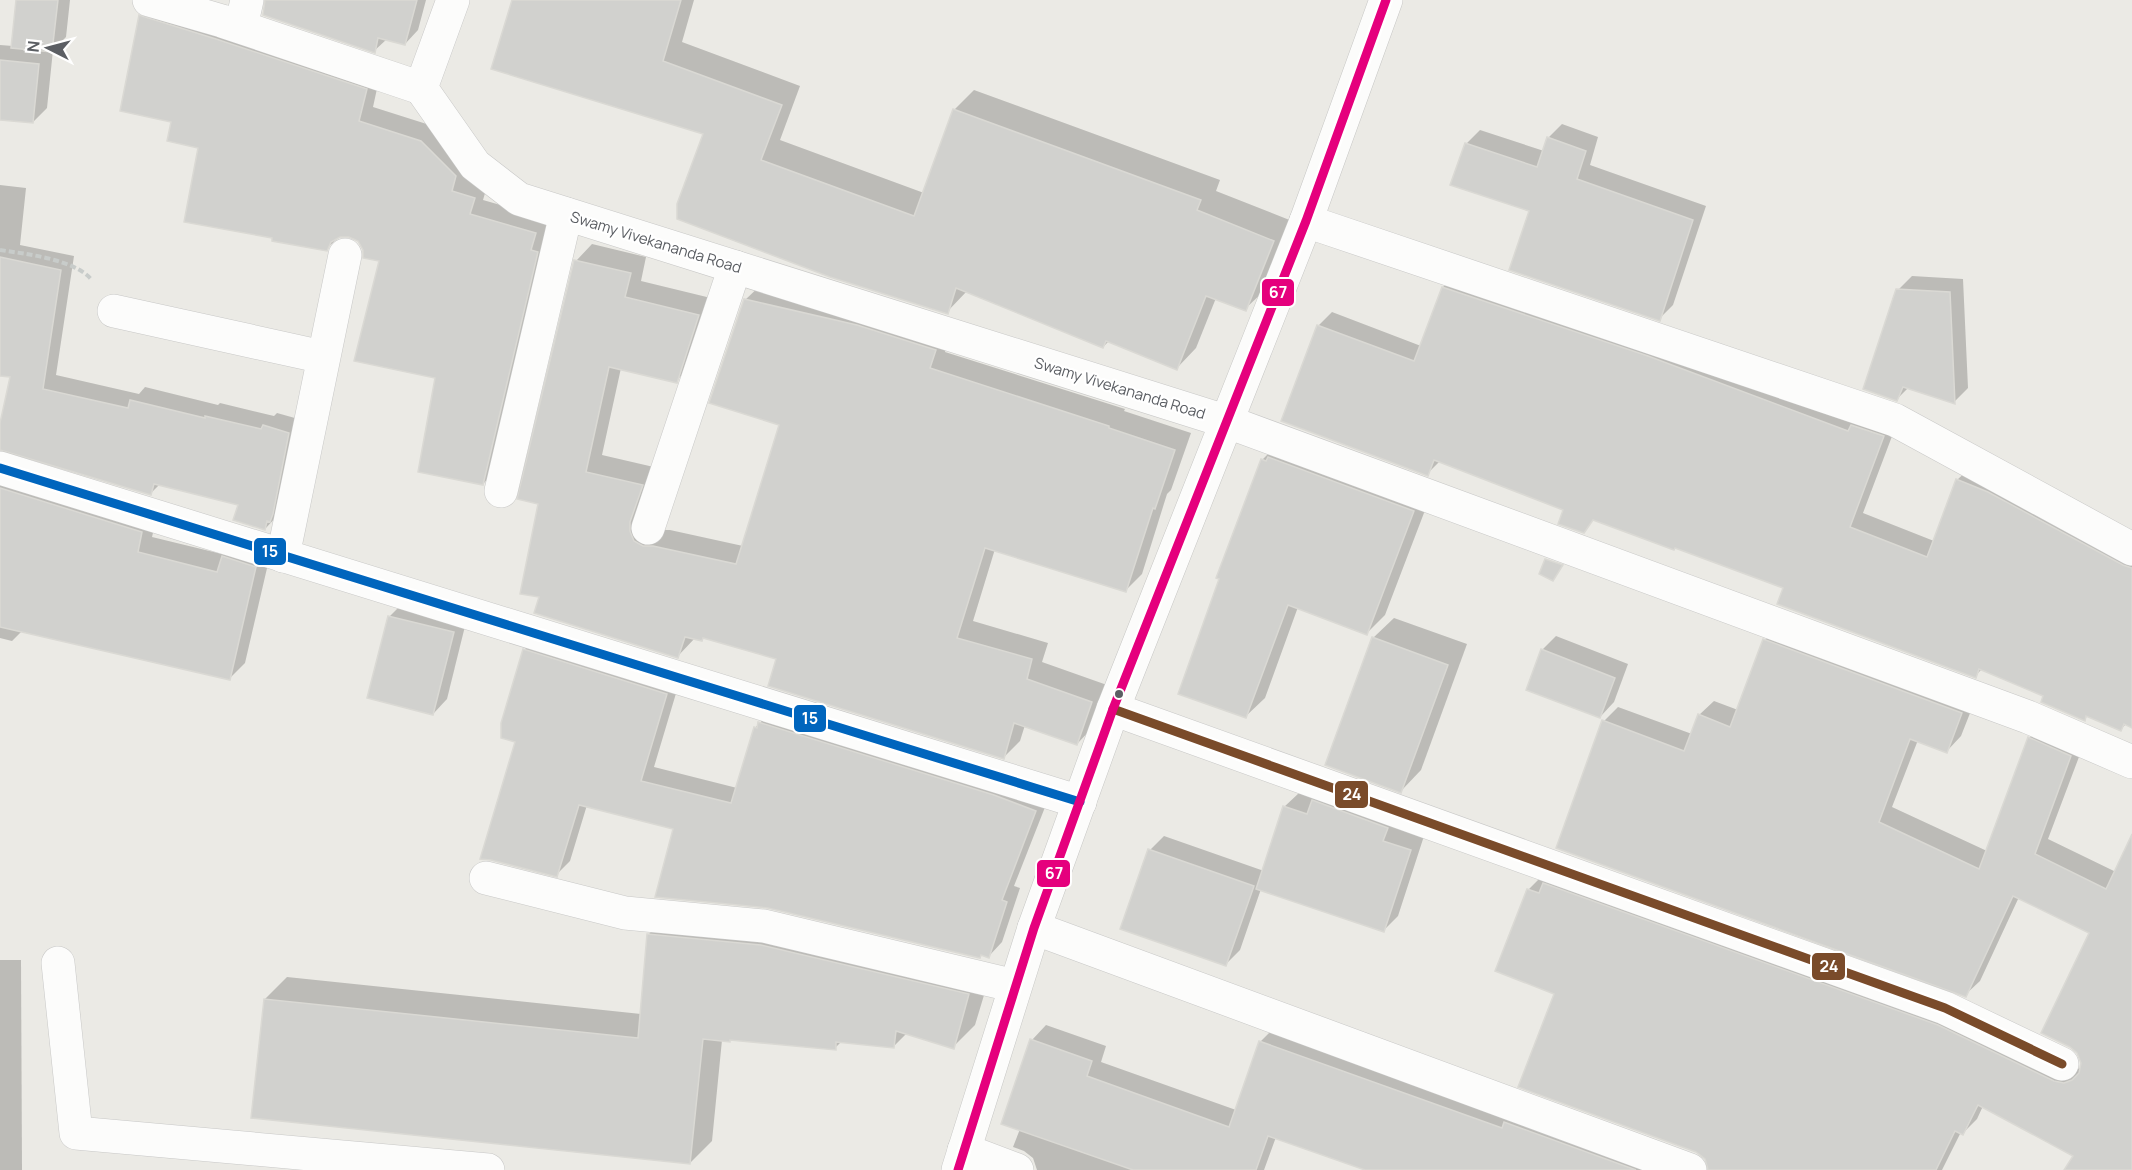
<svg xmlns="http://www.w3.org/2000/svg" width="2132" height="1170" font-family="Manrope,sans-serif">
  <style>
    .shadow { fill: #0003 }
    .building { fill: #d1d1ce; stroke: #dad9d4; stroke-width: 1.5 }
    .lines { fill: none; stroke-linecap: round; stroke-linejoin: round }
    .street-casing { stroke: #c8c8c7; stroke-width: 34 }
    .secondary-casing { stroke: #c7c7c5; stroke-width: 34 }
    .path { stroke: #c8ccca; stroke-width: 4; stroke-dasharray: 6 3; stroke-linecap: butt }
    .street { stroke: #fcfcfb; stroke-width: 33 }
    .secondary { stroke: #fcfcfb; stroke-width: 33 }
    .bus-1-casing { stroke: #fff; stroke-width: 14 }
    .bus-2-casing { stroke: #fff; stroke-width: 14 }
    .bus-3-casing { stroke: #fff; stroke-width: 14 }
    .bus-1 { stroke: #0065bd; stroke-width: 9 }
    .bus-2 { stroke: #7a4b2a; stroke-width: 9 }
    .bus-3 { stroke: #e5007d; stroke-width: 9 }
    .bus-dot { fill: #5b5e63; stroke: #fff; stroke-width: 2 }
    .labels { text-anchor: middle; dominant-baseline: central; stroke-width: 4.5; stroke-linejoin: round; paint-order: stroke }
    .street-label { font-size: 15px; fill: #5b5e63; stroke: #fff }
    .line-badge { stroke: #fff; stroke-width: 2 }
    .badge-label { font-size: 16px; text-anchor: middle; font-weight: bold; fill: #fff }
  </style>
  <rect width="100%" height="100%" fill="#ebeae5"/>
  <g class="shadow">
    <polygon points="18,0 70,0 66,37 53,50 47,108 33,122 0,118 0,45 13,46"/>
    <polygon points="267,0 426,0 418,30 405,44 387,39 374,51"/>
    <polygon points="513,0 694,0 682,42 800,86 780,140 924,193 954,110 974,90 1220,180 1216,191 1292,221 1265,290 1245,309 1216,298 1196,348 1177,368 1109,341 1103,347 967,291 947,312 705,133"/>
    <polygon points="153,14 380,75 373,107 436,127 488,183 483,200 550,219 497,469 483,484 436,376 381,260 364,249 359,240 350,235 340,236 326,249 200,146 173,120 138,29"/>
    <polygon points="1562,124 1598,137 1590,165 1706,206 1673,305 1659,319 1531,210 1466,144 1480,130 1544,151 1548,138"/>
    <polygon points="0,185 26,188 20,245 74,256 56,375 139,394 145,387 218,405 220,403 274,416 277,413 302,420 278,515 265,529 240,504 160,484 151,493 0,449 0,430 12,376 0,375"/>
    <polygon points="592,244 646,257 641,281 715,299 693,364 676,381 621,368 602,455 658,468 660,530 670,530 743,546 781,424 745,300 762,284 951,333 945,352 1125,409 1124,411 1191,433 1171,490 1167,494 1142,574 1126,590 995,549 973,621 1048,643 1042,662 1107,685 1093,727 1077,744 1025,725 1020,741 1004,757 778,658 705,637 702,640 695,638 678,656 540,596 539,503 576,261"/>
    <polygon points="1456,274 1897,423 1863,513 1934,541 1957,480 1971,467 2132,550 2132,727 2126,724 2121,729 2088,716 2084,719 2045,696 1982,669 1975,676 1785,587 1440,461 1427,474 1318,326 1332,312 1421,346 1443,287"/>
    <polygon points="1912,276 1963,279 1968,388 1954,402 1909,387 1897,399 1898,290"/>
    <polygon points="1281,441 1432,492 1385,615 1366,634 1298,607 1265,698 1246,716 1262,460"/>
    <polygon points="0,471 157,516 152,537 226,555 271,551 245,663 229,679 22,631 12,641 0,638"/>
    <polygon points="404,602 467,618 447,699 433,714 389,617"/>
    <polygon points="1394,618 1467,644 1421,770 1401,791 1373,638"/>
    <polygon points="1779,626 1976,698 1961,736 1947,751 1918,740 1892,807 1987,851 2029,738 2044,724 2085,741 2048,839 2116,872 2132,854 2132,975 2091,933 2019,897 1980,981 1965,995 1604,721 1618,707 1692,734 1699,715 1714,701 1738,710 1765,640"/>
    <polygon points="538,636 680,680 654,767 737,788 755,728 773,709 1049,797 1014,886 1020,888 1002,942 989,956 982,954 980,957 675,828 587,805 570,861 556,875 517,741 524,650"/>
    <polygon points="1556,636 1628,664 1614,702 1600,717 1542,650"/>
    <polygon points="1299,793 1424,836 1398,916 1384,930 1261,889 1240,950 1226,964 1150,850 1164,836 1264,871 1284,807"/>
    <polygon points="1543,875 2069,1067 2078,1068 2077,1069 2087,1066 2059,1124 1983,1106 1977,1119 1963,1133 1961,1132 1942,1170 1710,1170 1706,1158 1556,993 1528,890"/>
    <polygon points="671,912 991,972 975,1025 953,1047 907,1033 893,1047 842,1041 835,1048 732,1038 729,1041 722,1040 712,1141 690,1163 265,999 287,977 641,1014 648,935"/>
    <polygon points="0,960 21,960 22,1170 0,1170"/>
    <polygon points="1046,1025 1106,1046 1101,1062 1236,1110 1260,1042 1275,1027 1689,1170 1368,1170 1276,1137 1264,1170 1037,1170 1033,1158 1024,1151 1013,1147 1020,1129 1032,1040"/>
  </g>
  <g class="building">
    <polygon points="16,0 58,0 52,52 11,48"/>
    <polygon points="265,0 417,0 405,45 378,38 375,53 263,15"/>
    <polygon points="512,0 681,0 663,61 782,105 761,160 914,216 953,109 1201,200 1197,210 1274,241 1246,311 1206,296 1177,370 1106,341 1103,348 956,288 948,314 830,277 677,219 677,204 703,134 491,69"/>
    <polygon points="139,15 216,39 367,89 359,121 421,141 456,176 452,191 475,198 470,214 536,233 531,250 538,252 483,485 418,472 435,378 354,361 379,261 363,258 363,250 358,241 349,237 340,237 331,242 327,251 272,241 272,238 184,222 198,148 167,141 171,122 120,111"/>
    <polygon points="0,60 39,64 33,123 0,120"/>
    <polygon points="1547,137 1586,151 1577,179 1693,220 1660,321 1509,270 1529,211 1450,185 1465,143 1537,167"/>
    <polygon points="0,257 61,270 43,389 128,408 130,400 205,418 205,416 261,429 263,425 289,433 273,514 270,522 267,521 265,530 233,520 238,505 154,484 151,495 0,450 0,423 10,377 0,376"/>
    <polygon points="574,260 631,273 625,297 699,315 677,383 609,367 586,472 643,485 630,522 630,531 634,541 643,546 653,546 736,564 779,425 709,403 744,299 857,325 936,350 930,368 1109,426 1109,428 1175,450 1155,509 1153,508 1126,592 985,548 957,638 1032,659 1027,679 1092,702 1077,745 1014,723 1004,759 768,686 776,659 703,638 702,641 685,637 678,658 534,613 539,597 520,594 538,504 517,499"/>
    <polygon points="1442,287 1648,356 1848,431 1851,425 1884,436 1850,527 1927,557 1956,479 1988,492 2123,565 2132,568 2132,728 2124,724 2121,731 2086,716 2085,721 2041,702 2043,696 1979,669 1976,678 1777,604 1783,588 1675,548 1674,550 1593,520 1584,533 1558,524 1563,510 1434,460 1428,476 1281,421 1317,325 1414,361"/>
    <polygon points="1896,289 1950,292 1955,404 1903,387 1897,401 1863,389"/>
    <polygon points="1268,457 1414,511 1367,635 1288,605 1246,718 1178,694 1219,579 1216,578 1261,459 1266,461"/>
    <polygon points="0,488 142,532 138,552 217,572 222,556 256,567 230,680 0,627"/>
    <polygon points="1545,559 1563,565 1553,581 1539,574"/>
    <polygon points="388,616 454,632 433,715 367,698"/>
    <polygon points="1372,637 1448,665 1401,793 1325,765"/>
    <polygon points="1763,639 1962,713 1947,753 1910,739 1879,822 1979,869 2028,737 2071,756 2035,854 2106,889 2132,834 2132,1170 2064,1170 2073,1156 1978,1105 1963,1135 1955,1131 1936,1170 1708,1170 1705,1159 1696,1152 1518,1087 1554,994 1495,971 1527,889 1539,893 1543,883 1938,1025 2054,1081 2064,1083 2072,1080 2079,1073 2081,1063 2077,1053 2070,1047 2041,1033 2089,933 2013,896 1966,997 1556,848 1602,720 1684,751 1698,714 1730,727"/>
    <polygon points="523,649 667,694 641,781 731,803 754,727 757,728 758,722 994,795 1036,811 1002,900 1007,902 989,958 981,955 980,958 768,908 655,897 673,829 579,805 557,877 491,860 480,859 515,742 501,738 501,723"/>
    <polygon points="1541,649 1615,678 1600,718 1526,690"/>
    <polygon points="1312,800 1388,828 1383,841 1411,850 1384,932 1256,889 1283,806 1307,814"/>
    <polygon points="1148,849 1254,886 1226,966 1120,929"/>
    <polygon points="647,934 761,945 969,994 954,1049 896,1031 894,1048 836,1042 836,1050 730,1040 730,1042 703,1039 690,1164 251,1118 264,999 638,1038"/>
    <polygon points="1030,1039 1092,1061 1087,1076 1229,1127 1259,1041 1502,1128 1504,1122 1636,1170 1365,1170 1268,1136 1256,1170 1133,1170 1001,1124"/>
  </g>
  <g class="lines">
    <defs>
      <g id="street">
        <polyline points="149,0 222,21 421,88"/>
        <polyline points="453,0 421,88 475,165 519,199 1228,422 2028,717 2132,762"/>
        <polyline points="241,27 247,0"/>
        <polyline points="1306,221 1895,420 2132,549"/>
        <polyline points="114,311 323,357"/>
        <polyline points="0,468 1080,802"/>
        <polyline points="501,491 566,214"/>
        <polyline points="648,528 735,267"/>
        <polyline points="283,556 345,255"/>
        <polyline points="1113,709 1945,1008 2062,1064"/>
        <polyline points="486,878 625,913 764,926 1015,986"/>
        <polyline points="1034,928 1690,1170"/>
        <polyline points="58,963 76,1133 488,1170"/>
        <polyline points="964,1150 1017,1170"/>
      </g>
      <polyline id="secondary" points="958,1170 1034,928 1113,709 1306,221 1386,0"/>
    </defs>
    <use href="#street" class="street-casing"/>
    <use href="#secondary" class="secondary-casing"/>
    <path class="path" d="M0 250C26 254 73 259 91 279"/>
    <use href="#street" class="street"/>
    <use href="#secondary" class="secondary"/>
    <defs>
      <polyline id="bus-1" points="0,468 1080,802"/>
      <polyline id="bus-2" points="1113,709 1945,1008 2062,1064"/>
      <polyline id="bus-3" points="958,1170 1034,928 1113,709 1306,221 1386,0"/>
    </defs>
    <use href="#bus-1" class="bus-1-casing"/>
    <use href="#bus-2" class="bus-2-casing"/>
    <use href="#bus-3" class="bus-3-casing"/>
    <use href="#bus-1" class="bus-1"/>
    <use href="#bus-2" class="bus-2"/>
    <use href="#bus-3" class="bus-3"/>
  </g>
  <circle class="bus-dot" cx="1119" cy="694" r="5"/>
  <g class="labels">
    <g class="street-label">
      <text transform="translate(656 242) rotate(17)">Swamy Vivekananda Road</text>
      <text transform="translate(1120 388) rotate(17)">Swamy Vivekananda Road</text>
    </g>
  </g>
  <g class="line-badge">
    <rect x="1261" y="278" width="34" height="29" rx="6" fill="#e5007d"/>
    <rect x="253" y="537" width="34" height="29" rx="6" fill="#0065bd"/>
    <rect x="793" y="704" width="34" height="29" rx="6" fill="#0065bd"/>
    <rect x="1334" y="780" width="35" height="29" rx="6" fill="#7a4b2a"/>
    <rect x="1036" y="859" width="35" height="29" rx="6" fill="#e5007d"/>
    <rect x="1811" y="952" width="35" height="29" rx="6" fill="#7a4b2a"/>
  </g>
  <g class="badge-label">
    <text x="1278" y="298">67</text>
    <text x="270" y="557">15</text>
    <text x="810" y="724">15</text>
    <text x="1352" y="800">24</text>
    <text x="1054" y="879">67</text>
    <text x="1829" y="972">24</text>
  </g>
  <g transform="translate(48 48) rotate(276)" stroke="#ffffff" stroke-width="4.5" paint-order="stroke">
  <path d="M0-4.5L10 22L0 15L-10 22Z" fill="#5b5e63"/>
  <text y="-9" font-size="16" font-weight="bold" text-anchor="middle" fill="#5b5e63">N</text>
  </g>
</svg>
